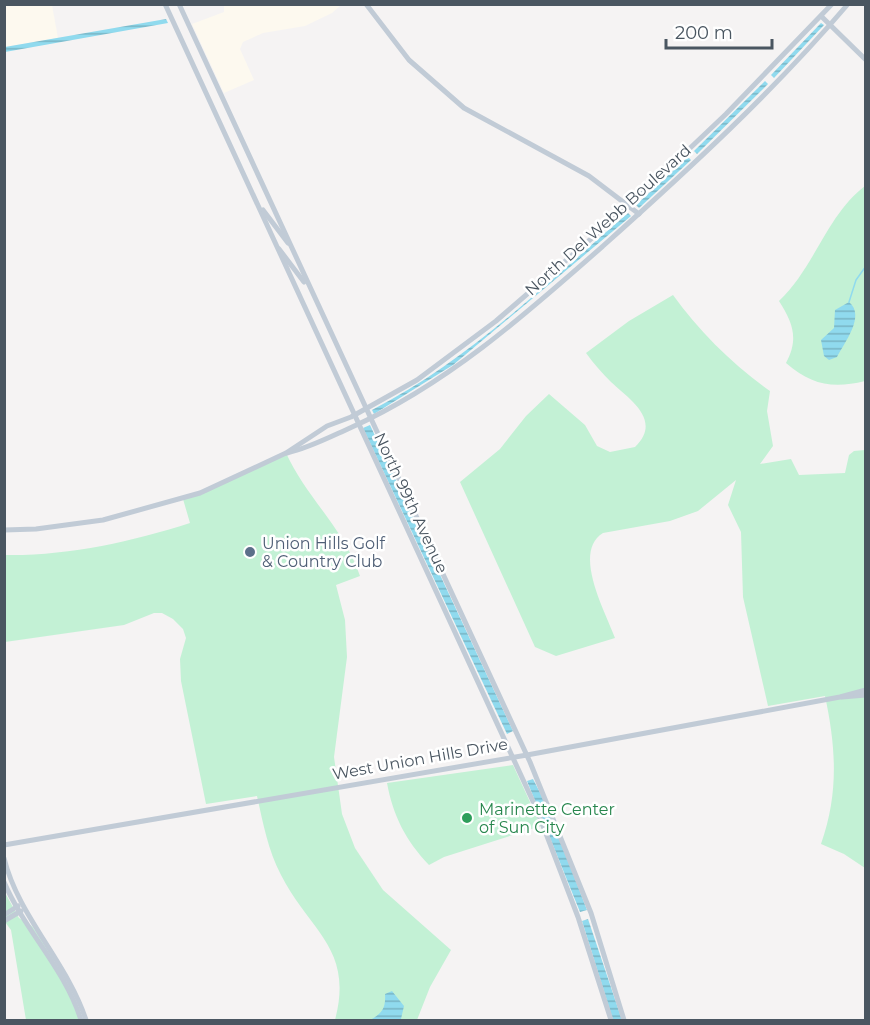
<svg xmlns="http://www.w3.org/2000/svg" width="870" height="1025" font-family="Montserrat,sans-serif">
  <style>
    .commercial { fill: #fdf9ef }
    .grass { fill: #c3f1d5 }
    .water { fill: url(#water-rules) }
    .lines { fill: none; stroke-linecap: round; stroke-linejoin: round }
    .stream { stroke: #90daee; stroke-width: 1.5 }
    .secondary { stroke: #c1cbd6; stroke-width: 5 }
    .service-dot { fill: #5c6f8a; stroke: #fff; stroke-width: 2 }
    .leisure-dot { fill: #2e9e5b; stroke: #fff; stroke-width: 2 }
    .labels { text-anchor: middle; dominant-baseline: central; stroke-width: 5; stroke-linejoin: round; paint-order: stroke }
    .street-label { font-size: 16px; fill: #4a5661; stroke: #fff }
    .service-label { font-size: 16px; fill: #4e5e75; stroke: #fff; text-anchor: start }
    .leisure-label { font-size: 16px; fill: #27864d; stroke: #fff; text-anchor: start }
  </style>
  <defs>
    <pattern id="water-rules" width="6" height="5" patternUnits="userSpaceOnUse" patternTransform="scale(1.5)"><rect width="6" height="5" fill="#90daee"/><path d="M0 2.5h6" fill="none" stroke="#78b4c4"/></pattern>
  </defs>
  <rect width="100%" height="100%" fill="#f5f3f3"/>
  <g class="commercial">
    <polygon points="5,5 52,5 58,38 5,47"/>
    <polygon points="224,5 224,4 341,5 332,13 305,26 263,33 243,42 240,49 254,80 224,93 192,24 224,12"/>
  </g>
  <g class="grass">
    <path d="M865 186V381C833 389 811 385 786 363 799 339 793 323 779 301 815 267 826 216 865 186Z"/>
    <path d="M673 295C699 331 734 366 770 391L767 411 773 446 760 464 791 459 799 475 845 473 849 455 854 451 865 450V868L844 854 821 844C839 793 836 747 825 696L768 706 743 597 741 532 728 505 736 480 698 511 670 521 603 533C572 552 605 611 615 638L556 656 535 647 460 482 500 449 526 416 549 394 585 425 597 446 610 452 635 447C663 420 629 399 611 382 602 373 594 364 586 353L629 321Z"/>
    <path d="M286 453C306 497 345 530 360 576L336 585 345 620 347 657 334 757 342 814 355 848 383 890 451 950 430 987 417 1020H335C354 948 310 932 281 875 268 850 263 823 257 796L206 804 181 681 180 659 186 638 183 629 173 619 162 613H154L124 625 5 642V555C68 556 130 542 190 523L183 499Z"/>
    <path d="M513 765 541 826 444 857 429 865C406 841 393 816 387 783Z"/>
    <polygon points="4,891 19,918 32,926 48,949 84,1020 26,1020 11,930 5,922"/>
  </g>
  <g class="water">
    <polygon points="166,19 168,23 5,52 5,47"/>
    <polygon points="821,23 824,25 774,78 771,75"/>
    <polygon points="765,81 768,84 697,154 694,151"/>
    <polygon points="688,157 691,160 639,208 636,205"/>
    <path d="M628 213 631 216 453 365 374 414 372 410C468 361 547 283 628 213Z"/>
    <path d="M849 302C866 316 844 343 837 357L829 360 824 356 821 340 834 328 835 310Z"/>
    <polygon points="370,425 513,731 507,734 363,428"/>
    <polygon points="533,779 548,808 587,910 580,912 527,781"/>
    <polygon points="588,919 622,1020 613,1020 582,921"/>
    <path d="M392 991 404 1006 401 1019 370 1020C382 1014 386 1008 385 994Z"/>
  </g>
  <g class="lines">
    <polyline class="stream" points="849,302 856,280 866,266"/>
    <g class="secondary">
      <polyline points="165,4 537,810 578,917 611,1020"/>
      <polyline points="179,4 530,762 591,913 624,1020"/>
      <polyline points="366,4 409,60 464,108 589,176 639,214"/>
      <polyline points="821,16 866,60"/>
      <polyline points="263,210 288,243"/>
      <polyline points="279,249 304,282"/>
      <path d="M287 453C309 448 330 437 350 428 446 385 525 315 603 246 688 170 774 91 848 4"/>
      <polyline points="4,530 36,529 103,520 200,493 286,453 327,426 351,417 417,380 496,321 629,206 726,114 832,4"/>
      <polyline points="842,697 866,695"/>
      <polyline points="4,845 527,755 840,697 866,690"/>
      <path d="M4 858C18 916 67 962 86 1020"/>
      <path d="M4 882C25 931 65 969 81 1020"/>
      <polyline points="4,915 18,906"/>
      <polyline points="4,921 21,911"/>
    </g>
  </g>
  <circle class="service-dot" cx="250" cy="552" r="6"/>
  <circle class="leisure-dot" cx="467" cy="818" r="6"/>
  <g class="labels">
    <g class="street-label">
      <text transform="translate(608 220) rotate(-42)">North Del Webb Boulevard</text>
      <text transform="translate(411 503) rotate(65)">North 99th Avenue</text>
      <text transform="translate(420 759) rotate(-10)">West Union Hills Drive</text>
    </g>
    <g class="service-label">
      <text x="262" y="543">Union Hills Golf<tspan x="262" dy="18">&amp; Country Club</tspan></text>
    </g>
    <g class="leisure-label">
      <text x="479" y="809">Marinette Center<tspan x="479" dy="18">of Sun City</tspan></text>
    </g>
  </g>
  <rect width="870" height="1025" fill="none" stroke="#4a5661" stroke-width="12"/>
  <path d="M666 39v9h106v-9" fill="none" stroke="#4a5661" stroke-width="3"/>
  <text x="675" y="39" font-size="18" fill="#4a5661" stroke="#ffffff" stroke-width="4.5" paint-order="stroke">200 m</text>
</svg>
